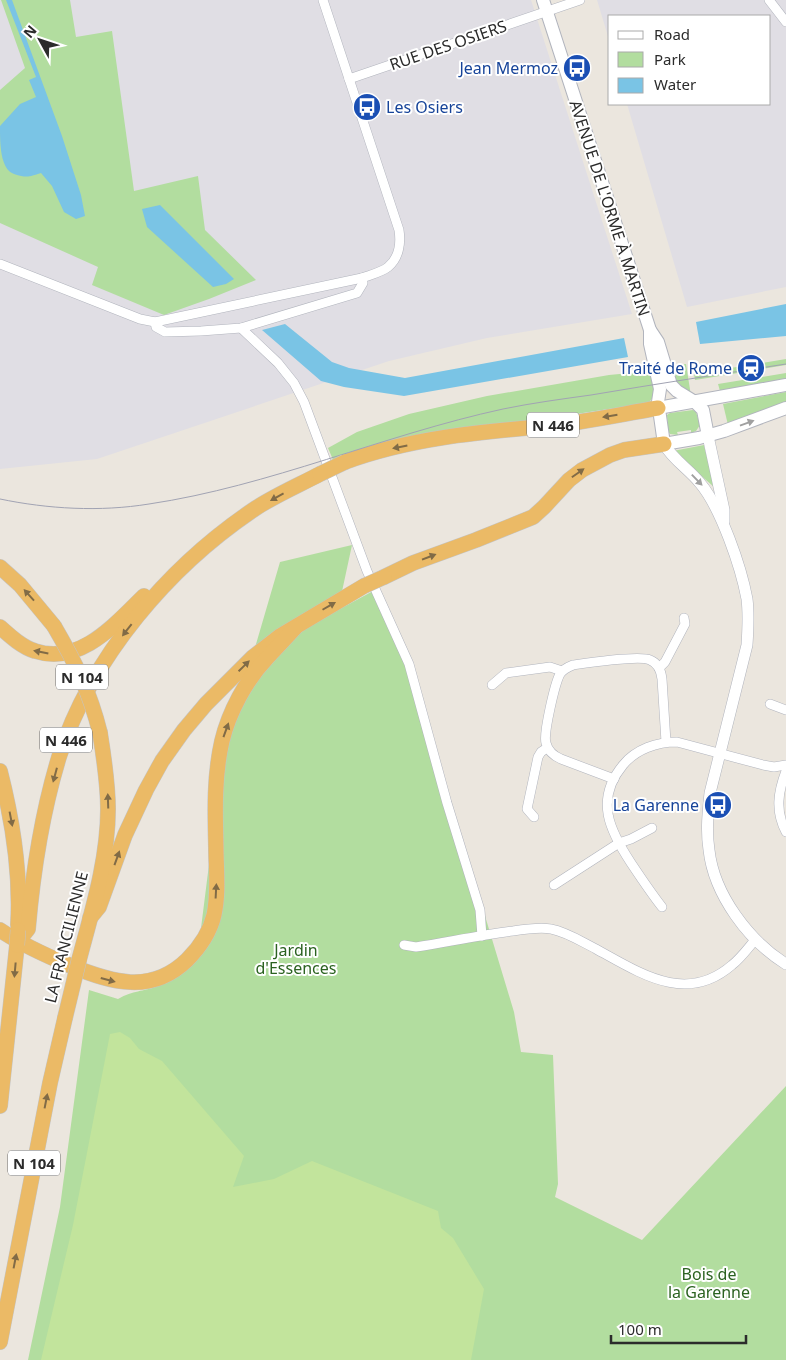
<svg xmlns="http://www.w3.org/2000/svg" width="786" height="1360" font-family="'Noto Sans',sans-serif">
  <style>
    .industrial { fill: #e0dee4 }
    .green { fill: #b2dd9f }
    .pitch { fill: #c2e49c }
    .water { fill: #7ac4e5 }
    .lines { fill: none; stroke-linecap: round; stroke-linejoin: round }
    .minor-casing { stroke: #b1b4bd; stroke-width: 10 }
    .tertiary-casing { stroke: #b1b4bd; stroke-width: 12 }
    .secondary-casing { stroke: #b1b4bd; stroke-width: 14 }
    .trunk-casing { stroke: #c4c4c4; stroke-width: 16 }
    .minor { stroke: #fff; stroke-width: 9 }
    .tertiary { stroke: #fff; stroke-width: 11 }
    .secondary { stroke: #fff; stroke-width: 12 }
    .trunk { stroke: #ebba66; stroke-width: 15 }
    .tram { stroke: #a1a3b3; stroke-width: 1 }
    .trunk-bridge-casing { stroke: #c4c4c4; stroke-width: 16; stroke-linecap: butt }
    .trunk-bridge { stroke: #ebba66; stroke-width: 15 }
    .oneway { fill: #816b46 }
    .oneway2 { fill: #a0a0a0 }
    .labels { text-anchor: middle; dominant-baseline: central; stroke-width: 4; stroke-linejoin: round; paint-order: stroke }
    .shield { fill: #fff; stroke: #6b6b6b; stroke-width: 1 }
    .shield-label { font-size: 15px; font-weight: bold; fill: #2b2b2b }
    .street-label { font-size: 16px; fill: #2b2b2b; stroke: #fff }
    .transit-label { font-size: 16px; fill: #164399; stroke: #fff; text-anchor: end }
    .park-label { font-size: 16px; fill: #2b6220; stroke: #fff }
  </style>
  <rect width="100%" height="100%" fill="#ebe6de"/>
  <g class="industrial">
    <polygon points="0,0 531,0 632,314 487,338 389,361 97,459 0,469"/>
    <polygon points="597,0 786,0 786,287 687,307 627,104 770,104 770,16 610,16 610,43"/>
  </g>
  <g class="green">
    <polygon points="1,0 70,0 76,37 112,31 134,191 198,176 205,230 256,280 209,299 164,315 92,285 98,267 0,223 0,90 25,68"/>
    <polygon points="786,359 786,365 695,380 694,374"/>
    <polygon points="686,364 691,396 679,388 670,366"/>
    <path d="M651 371C654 383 659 394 648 403L550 418 334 462 328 448 357 432 409 414 487 396 609 375Z"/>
    <polygon points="786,373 786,381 720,391 718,384"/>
    <polygon points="786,392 786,404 728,425 723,404"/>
    <polygon points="693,410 696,412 700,425 696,431 691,433 691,430 677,432 678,435 670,434 668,431 667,415 670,413"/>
    <polygon points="704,445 714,487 673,451"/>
    <path d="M352 545 338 610 375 590 409 664 514 1012 521 1052 553 1055 558 1184 555 1197 642 1240 786 1086V1360H28L60 1207 89 990 118 999C134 990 142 992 158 986 173 981 185 970 197 960L225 737 235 716 280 562Z"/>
  </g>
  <polygon class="pitch" points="120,1032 130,1038 139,1049 162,1061 244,1156 233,1187 274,1179 312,1161 438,1211 441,1228 453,1238 484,1289 471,1360 41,1360 73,1225 110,1034"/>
  <g class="water">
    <path d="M6 0H12L62 136 81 195 85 216 76 219 64 212 52 186 41 173C29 177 27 178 14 174 0 169 0 143 0 126L20 104 36 97 29 80 36 77Z"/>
    <polygon points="160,205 234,279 226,284 213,287 147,227 142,209"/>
    <polygon points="786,304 786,336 700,344 696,322"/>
    <polygon points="285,324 332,362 349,368 405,378 624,338 628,357 404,396 344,387 321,381 262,330"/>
  </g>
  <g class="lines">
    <defs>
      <g id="minor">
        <polyline points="769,0 786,22"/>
        <polyline points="349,79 580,0"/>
        <path d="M0 264 140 319 155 322 362 278C370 275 382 272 388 267 399 258 401 243 399 230L323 0"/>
        <polyline points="155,322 156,327 165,332 201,331 241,328 357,293 363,283 362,278"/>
        <polyline points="241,328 278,363 294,383 304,402 367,571 409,664 447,803 480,910 482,936"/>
        <polyline points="659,668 665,662 685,624 684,618"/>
        <polyline points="492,685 506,673 550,667 562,671"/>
        <polyline points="770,704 786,710"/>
        <path d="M786 771C778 792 775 811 786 832"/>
        <path d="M614 779 561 759C554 756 548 751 546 743 543 734 555 683 560 674 563 669 568 667 573 665 587 663 640 655 650 660 658 663 661 671 662 679L666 742"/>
        <polyline points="534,817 527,809 538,757 541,752 547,748"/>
        <polyline points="554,885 619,843 631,839 652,828"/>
        <path d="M662 907C651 893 641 878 631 863 610 831 594 800 623 765 636 749 657 742 677 742L763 765 774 767 786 765"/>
        <path d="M404 945 416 947C448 942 481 935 513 931 526 929 539 927 551 929 567 932 582 942 596 949 640 973 686 1005 732 965 741 958 748 948 755 940"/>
      </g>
      <g id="tertiary">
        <polyline points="708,436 724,510 724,522"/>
        <path d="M664 444C673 460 689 469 700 483 721 508 741 567 747 599 749 615 748 630 747 645L710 793C708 812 706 831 709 850 714 895 749 941 786 964"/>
      </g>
      <g id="secondary">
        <polyline points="543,0 650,330 658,342 671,385 677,391 695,402 703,410 708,436"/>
        <polyline points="650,330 650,344 660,389 658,402 664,444 699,438 724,431 786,408"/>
        <polyline points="658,408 786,385"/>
      </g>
      <g id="trunk">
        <path d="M345 462C410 438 480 432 548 426 585 422 622 414 658 408"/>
        <polyline points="0,567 20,585 54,626"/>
        <polyline points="384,577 413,563 476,540 533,517 544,507 569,480 582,470 610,455 624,450 664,444"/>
        <path d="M0 627C10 636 22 647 35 651 80 666 115 624 144 596"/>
        <path d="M0 771C13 822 21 873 18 925"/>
        <polyline points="90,918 99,907 125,835 146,790 162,761 184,730 206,704 253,657 280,636 364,586"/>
        <path d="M0 930C22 945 47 956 71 966 111 982 151 995 187 960 200 947 210 932 214 915 219 892 216 869 216 847 215 811 214 776 222 741 229 712 246 680 267 658 276 648 286 638 295 628"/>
        <path d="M24 934 28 929C33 871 42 813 59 757 91 657 169 566 256 508 276 495 299 485 320 474"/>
        <path d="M79 960C92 911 108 860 108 809 108 784 104 758 100 733"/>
        <polyline points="0,1106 17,945"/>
        <polyline points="0,1342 50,1083 65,1018"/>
      </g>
    </defs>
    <use href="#minor" class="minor-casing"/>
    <use href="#tertiary" class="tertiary-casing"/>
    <use href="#secondary" class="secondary-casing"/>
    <use href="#trunk" class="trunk-casing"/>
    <use href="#minor" class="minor"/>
    <use href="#tertiary" class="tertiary"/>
    <use href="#secondary" class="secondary"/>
    <use href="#trunk" class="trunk"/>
    <path class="tram" d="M0 499C48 509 100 512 149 504 270 486 383 435 503 409 532 403 562 399 591 395 656 384 721 374 786 364"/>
    <defs>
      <g id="trunk-bridge">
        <polyline points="320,474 345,462"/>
        <polyline points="364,586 384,577"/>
        <path d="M54 626C75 662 90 692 100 733"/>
        <polyline points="17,945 18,930"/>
        <polyline points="65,1018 79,960"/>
      </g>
    </defs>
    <use href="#trunk-bridge" class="trunk-bridge-casing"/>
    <use href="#trunk-bridge" class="trunk-bridge"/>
  </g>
  <defs><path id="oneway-solid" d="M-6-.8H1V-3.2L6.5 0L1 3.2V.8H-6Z" transform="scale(1.25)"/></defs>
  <g class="oneway">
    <use href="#oneway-solid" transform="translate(610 416) rotate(171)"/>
    <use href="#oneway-solid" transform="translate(400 447) rotate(169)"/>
    <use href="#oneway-solid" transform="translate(578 473) rotate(-35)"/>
    <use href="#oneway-solid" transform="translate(277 497) rotate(151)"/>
    <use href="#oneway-solid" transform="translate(429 557) rotate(-21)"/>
    <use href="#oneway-solid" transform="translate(29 595) rotate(-132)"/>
    <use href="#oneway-solid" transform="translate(329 606) rotate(-30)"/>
    <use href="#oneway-solid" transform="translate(127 630) rotate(128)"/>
    <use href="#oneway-solid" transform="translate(41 652) rotate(-169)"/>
    <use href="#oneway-solid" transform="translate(244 666) rotate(-44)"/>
    <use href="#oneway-solid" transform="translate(226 730) rotate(-70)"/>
    <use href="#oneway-solid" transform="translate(55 775) rotate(105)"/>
    <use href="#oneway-solid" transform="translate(108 801) rotate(-92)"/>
    <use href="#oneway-solid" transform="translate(11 819) rotate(79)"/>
    <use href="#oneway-solid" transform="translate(117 858) rotate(-70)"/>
    <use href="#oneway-solid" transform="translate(216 891) rotate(-87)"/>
    <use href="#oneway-solid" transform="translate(15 970) rotate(95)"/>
    <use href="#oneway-solid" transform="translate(108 980) rotate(15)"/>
    <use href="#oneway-solid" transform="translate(46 1101) rotate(-79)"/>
    <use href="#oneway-solid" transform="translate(15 1261) rotate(-79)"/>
  </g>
  <g class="oneway2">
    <use href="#oneway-solid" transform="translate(747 423) rotate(-20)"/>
    <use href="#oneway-solid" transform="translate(697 480) rotate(46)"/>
  </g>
  <defs>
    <symbol id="bus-disc" viewBox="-11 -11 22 22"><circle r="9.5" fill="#1a4fb4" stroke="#fff"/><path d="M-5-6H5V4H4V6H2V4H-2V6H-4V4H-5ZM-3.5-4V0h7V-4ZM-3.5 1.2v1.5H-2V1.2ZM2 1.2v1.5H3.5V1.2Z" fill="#fff"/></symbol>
    <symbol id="station-disc" viewBox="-11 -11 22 22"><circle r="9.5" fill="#1a4fb4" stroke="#fff"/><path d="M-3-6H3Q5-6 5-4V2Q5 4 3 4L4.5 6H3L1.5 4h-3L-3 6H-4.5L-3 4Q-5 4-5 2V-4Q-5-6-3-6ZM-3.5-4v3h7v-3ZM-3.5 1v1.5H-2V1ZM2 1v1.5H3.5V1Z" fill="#fff"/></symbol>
  </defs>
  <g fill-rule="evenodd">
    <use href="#bus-disc" x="561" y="52" width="32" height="32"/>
    <use href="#bus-disc" x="351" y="91" width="32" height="32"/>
    <use href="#station-disc" x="735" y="352" width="32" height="32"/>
    <use href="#bus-disc" x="702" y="789" width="32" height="32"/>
  </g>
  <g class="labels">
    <g class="shield">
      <rect x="527" y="412.5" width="52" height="25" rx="4"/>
      <rect x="56" y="664.5" width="52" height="25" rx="4"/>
      <rect x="40" y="727.5" width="52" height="25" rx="4"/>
      <rect x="8" y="1150.5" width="52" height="25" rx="4"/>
    </g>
    <g class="shield-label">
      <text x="553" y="425">N 446</text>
      <text x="82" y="677">N 104</text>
      <text x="66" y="740">N 446</text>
      <text x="34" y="1163">N 104</text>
    </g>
    <g class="street-label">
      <text transform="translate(448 45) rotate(-19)">RUE DES OSIERS</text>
      <text transform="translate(610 208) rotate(72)">AVENUE DE L'ORME À MARTIN</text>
      <text transform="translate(66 937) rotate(-76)">LA FRANCILIENNE</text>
    </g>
    <g class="transit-label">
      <text x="558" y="68">Jean Mermoz</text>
      <text x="386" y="107" text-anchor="start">Les Osiers</text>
      <text x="732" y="368">Traité de Rome</text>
      <text x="699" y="805">La Garenne</text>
    </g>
    <g class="park-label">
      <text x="296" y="950">Jardin<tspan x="296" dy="18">d'Essences</tspan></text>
      <text x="709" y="1274">Bois de<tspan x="709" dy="18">la Garenne</tspan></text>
    </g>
  </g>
  <rect x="608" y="15" width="162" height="90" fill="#ffffff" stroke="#aaaaaa"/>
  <rect x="618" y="31" width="25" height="8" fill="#ffffff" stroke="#aaaaaa"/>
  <text x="654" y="40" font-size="15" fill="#2b2b2b">Road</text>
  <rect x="618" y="52" width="25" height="15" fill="#b2dd9f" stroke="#aaaaaa"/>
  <text x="654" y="65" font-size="15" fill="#2b2b2b">Park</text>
  <rect x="618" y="78" width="25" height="15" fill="#7ac4e5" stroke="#aaaaaa"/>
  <text x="654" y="90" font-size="15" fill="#2b2b2b">Water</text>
  <g transform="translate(40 40) rotate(310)" stroke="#ffffff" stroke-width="4" paint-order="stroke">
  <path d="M0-4L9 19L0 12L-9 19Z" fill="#2b2b2b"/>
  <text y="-8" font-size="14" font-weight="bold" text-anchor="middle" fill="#2b2b2b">N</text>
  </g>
  <path d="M611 1335v8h135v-8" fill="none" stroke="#2b2b2b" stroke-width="2.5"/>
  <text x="618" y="1335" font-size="15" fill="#2b2b2b" stroke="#ffffff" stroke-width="4" paint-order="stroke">100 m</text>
</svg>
